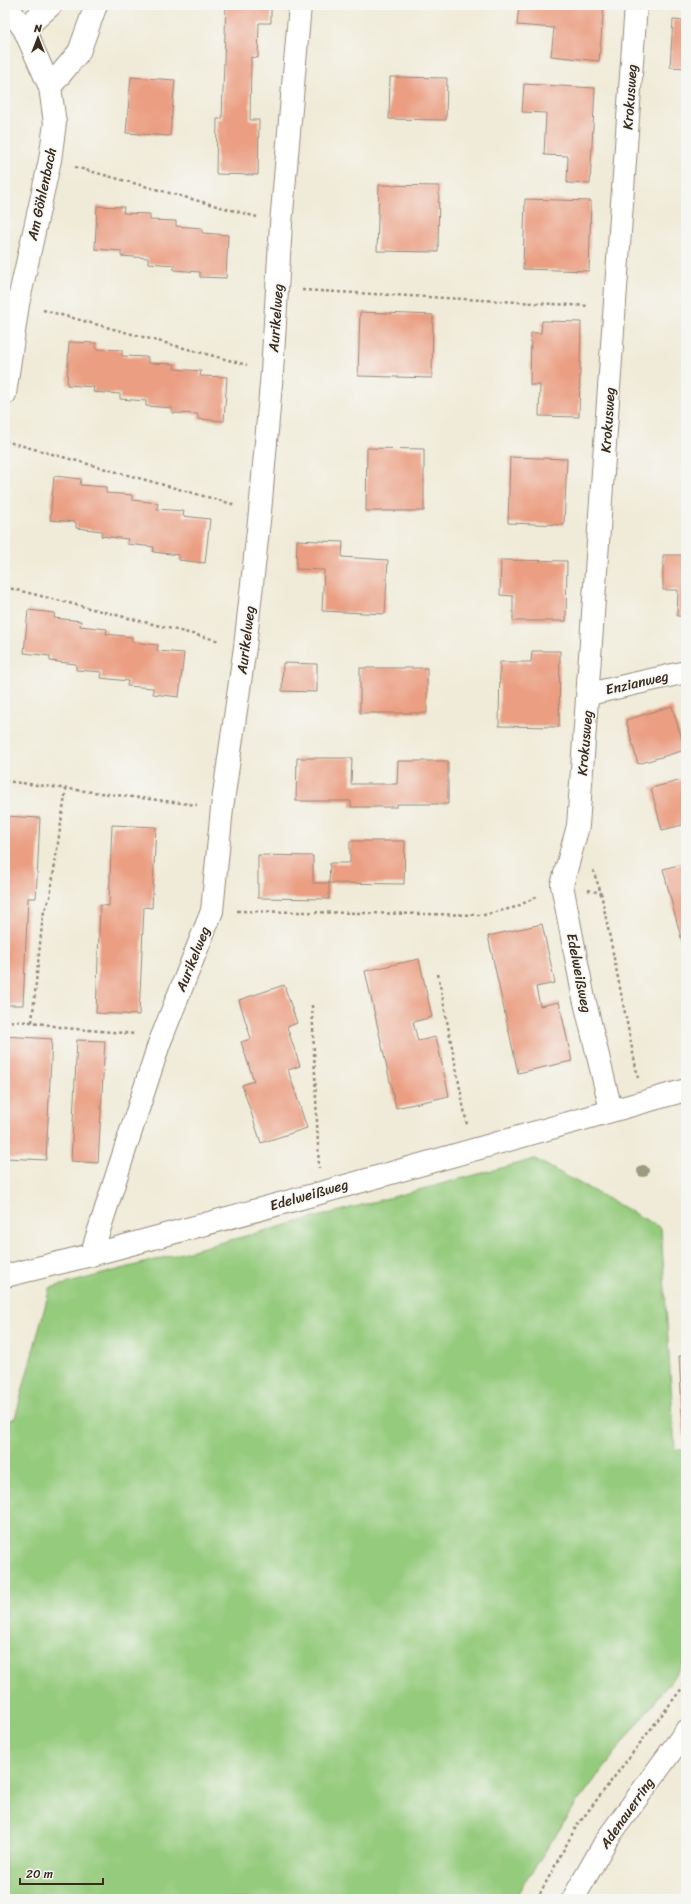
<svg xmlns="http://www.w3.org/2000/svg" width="691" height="1904" font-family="Sriracha,sans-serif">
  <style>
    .green { fill: #95cb7d; stroke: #687a4e }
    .building { fill: #eb9e82 }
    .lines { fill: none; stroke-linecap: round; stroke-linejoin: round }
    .minor-casing { stroke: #968a7b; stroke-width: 24 }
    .primary-casing { stroke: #968a7b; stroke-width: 24 }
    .path { stroke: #968a7b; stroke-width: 2.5; stroke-dasharray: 3 3; stroke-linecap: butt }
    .minor { stroke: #fff; stroke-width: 22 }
    .primary { stroke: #fff; stroke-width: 22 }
    .tree { fill: #9b9b81 }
    .labels { text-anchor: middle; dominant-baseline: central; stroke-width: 3.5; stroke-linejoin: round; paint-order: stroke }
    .street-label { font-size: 14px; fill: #3b2a1e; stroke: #f6f6f2 }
  </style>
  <rect width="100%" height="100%" fill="#f6f6f2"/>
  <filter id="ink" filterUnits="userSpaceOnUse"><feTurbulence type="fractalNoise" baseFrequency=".025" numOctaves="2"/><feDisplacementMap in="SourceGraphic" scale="8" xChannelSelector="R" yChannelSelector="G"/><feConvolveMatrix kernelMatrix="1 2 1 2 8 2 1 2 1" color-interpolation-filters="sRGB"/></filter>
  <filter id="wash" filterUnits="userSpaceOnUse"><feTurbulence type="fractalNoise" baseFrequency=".012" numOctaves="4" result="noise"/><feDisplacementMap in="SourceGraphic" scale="16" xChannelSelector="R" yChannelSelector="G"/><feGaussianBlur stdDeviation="0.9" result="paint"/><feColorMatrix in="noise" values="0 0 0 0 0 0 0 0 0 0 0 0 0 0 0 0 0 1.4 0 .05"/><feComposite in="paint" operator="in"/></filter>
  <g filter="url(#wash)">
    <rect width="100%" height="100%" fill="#f0ebd8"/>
    <polygon class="green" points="535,1159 661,1228 675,1450 686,1450 686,1661 576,1804 514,1899 5,1899 5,1423 15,1418 50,1288"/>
    <g id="blocks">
      <g class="building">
        <polygon points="226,5 271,5 271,23 259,23 258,58 251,57 250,120 259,120 258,175 216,174 217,119 222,119"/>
        <polygon points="519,5 604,5 599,61 551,56 554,28 517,25"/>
        <polygon points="673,20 686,21 686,68 670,67"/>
        <polygon points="131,77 175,80 170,136 126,133"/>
        <polygon points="390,77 447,78 446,120 389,119"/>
        <polygon points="524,84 595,88 590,184 567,183 568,156 544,155 546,113 522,112"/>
        <polygon points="379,185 439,186 438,252 377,251"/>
        <polygon points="525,199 591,201 589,271 523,269"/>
        <polygon points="97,206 124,207 123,213 150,214 150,220 176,221 176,226 202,228 202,233 228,235 226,278 200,277 200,272 174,270 174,265 148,263 148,258 121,256 121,251 95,249"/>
        <polygon points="360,312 433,315 432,378 358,376"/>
        <polygon points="542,321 581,322 579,417 539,416 540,385 530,385 531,333 541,333"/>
        <polygon points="69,342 96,343 96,349 122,350 122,356 148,357 148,363 175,364 174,369 201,371 200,376 227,377 224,421 198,419 198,414 172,413 172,408 146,406 146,401 120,399 120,394 93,392 94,387 67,385"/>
        <polygon points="367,448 424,449 424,511 366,511"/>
        <polygon points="510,457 567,459 564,525 508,523"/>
        <polygon points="54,476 81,479 80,485 106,487 106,493 132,495 132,500 158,503 157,509 184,511 183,516 210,519 205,563 179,560 179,555 153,552 154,547 127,544 128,539 101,536 102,531 76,528 76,522 50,520"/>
        <polygon points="297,540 343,542 342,557 388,560 385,614 322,611 324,570 296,569"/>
        <polygon points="663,555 686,555 686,616 677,616 678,590 663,590"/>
        <polygon points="501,560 567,561 566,621 513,621 513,596 500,595"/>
        <polygon points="28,610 55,613 54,618 81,621 80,626 107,629 106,634 132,637 132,642 158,645 157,651 184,653 179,697 153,694 153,688 127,686 128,681 101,678 102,672 76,670 76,664 50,661 50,656 24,653"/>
        <polygon points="532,651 560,651 559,727 499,726 500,662 531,662"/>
        <polygon points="283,663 317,664 317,692 282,691"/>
        <rect x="360" y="668" width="67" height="45"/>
        <polygon points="672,706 685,750 638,764 626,720"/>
        <polygon points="297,758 352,758 351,784 397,784 398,761 448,761 448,804 397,804 397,807 351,807 351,801 296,801"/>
        <polygon points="686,779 686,824 662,830 651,788"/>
        <polygon points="5,816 40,818 36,898 28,898 23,1005 5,1005"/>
        <polygon points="112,825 156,827 152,908 144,907 139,1015 96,1013 100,905 109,906"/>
        <polygon points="350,841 405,841 404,884 329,883 329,899 258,898 258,855 313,856 313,883 329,883 330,863 350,863"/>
        <polygon points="686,863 686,953 685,953 663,869"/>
        <polygon points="542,924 555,983 536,987 540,1006 559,1002 572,1061 518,1073 488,936"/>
        <polygon points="419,959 432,1017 413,1022 418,1041 436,1037 449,1096 396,1108 365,971"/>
        <polygon points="284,985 297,1023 287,1027 300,1066 288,1070 307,1128 261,1143 242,1085 254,1081 241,1042 251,1039 239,1000"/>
        <polygon points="5,1036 52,1039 46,1160 5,1158"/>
        <polygon points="77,1040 105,1041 98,1163 71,1161"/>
        <polygon points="679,1356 686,1356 686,1445 684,1445"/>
      </g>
    </g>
  </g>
  <g filter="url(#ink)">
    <use href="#blocks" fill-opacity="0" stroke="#968a7b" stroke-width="1"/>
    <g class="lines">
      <defs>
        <g id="minor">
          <polyline points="24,29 51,5"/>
          <polyline points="50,87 79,52 96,5"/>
          <polyline points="5,394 18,304 50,160 55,123 50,87 24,29 6,5"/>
          <polyline points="589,694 686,672"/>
          <polyline points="611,1110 583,994 562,885 578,826 636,5"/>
          <polyline points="91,1255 159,1044 212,911 222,808 245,647 260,512 272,372 281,224 300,5"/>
          <polyline points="5,1276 91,1255 320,1193 686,1090"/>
        </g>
        <polyline id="primary" points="573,1899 607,1839 686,1731"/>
      </defs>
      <use href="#minor" class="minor-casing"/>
      <use href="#primary" class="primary-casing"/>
      <g class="path">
        <polyline points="75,167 257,217"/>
        <polyline points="302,290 589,306"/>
        <polyline points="43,310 247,365"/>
        <polyline points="5,441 236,505"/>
        <polyline points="5,587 220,641"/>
        <polyline points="5,781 197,805"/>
        <polyline points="593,870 601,893 638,1078"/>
        <polyline points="588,890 601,893"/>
        <polyline points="237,911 484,915 516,907 538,896"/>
        <polyline points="438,974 467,1125"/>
        <polyline points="312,1005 319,1168"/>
        <polyline points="5,1021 32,1022 66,1028 136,1034"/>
        <polyline points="32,1022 43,915 50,897 66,789"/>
        <polyline points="537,1899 576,1827 686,1683"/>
      </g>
      <use href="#minor" class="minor"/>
      <use href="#primary" class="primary"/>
    </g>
    <circle class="tree" cx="643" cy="1171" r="6"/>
  </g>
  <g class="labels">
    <g class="street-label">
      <text transform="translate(630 97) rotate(-86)">Krokusweg</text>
      <text transform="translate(42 194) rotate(-78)">Am Göhlenbach</text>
      <text transform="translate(276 318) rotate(-86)">Aurikelweg</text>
      <text transform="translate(608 420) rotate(-86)">Krokusweg</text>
      <text transform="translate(246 640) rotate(-83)">Aurikelweg</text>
      <text transform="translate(637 683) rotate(-13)">Enzianweg</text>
      <text transform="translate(585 743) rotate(-85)">Krokusweg</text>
      <text transform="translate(193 959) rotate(-68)">Aurikelweg</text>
      <text transform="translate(579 973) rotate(79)">Edelweißweg</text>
      <text transform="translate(309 1195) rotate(-16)">Edelweißweg</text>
      <text transform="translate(627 1813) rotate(-55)">Adenauerring</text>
    </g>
  </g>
  <rect width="691" height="1904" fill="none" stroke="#f6f6f2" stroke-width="20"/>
  <g transform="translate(38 38)" stroke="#f6f6f2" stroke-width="3" paint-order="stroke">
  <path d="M0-3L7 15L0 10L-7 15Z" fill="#3b2a1e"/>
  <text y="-6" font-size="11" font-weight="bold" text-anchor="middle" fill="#3b2a1e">N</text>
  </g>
  <path d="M20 1878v6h83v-6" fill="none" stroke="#3b2a1e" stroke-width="2"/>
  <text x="26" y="1878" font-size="12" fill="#3b2a1e" stroke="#f6f6f2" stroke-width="3" paint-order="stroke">20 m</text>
</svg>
